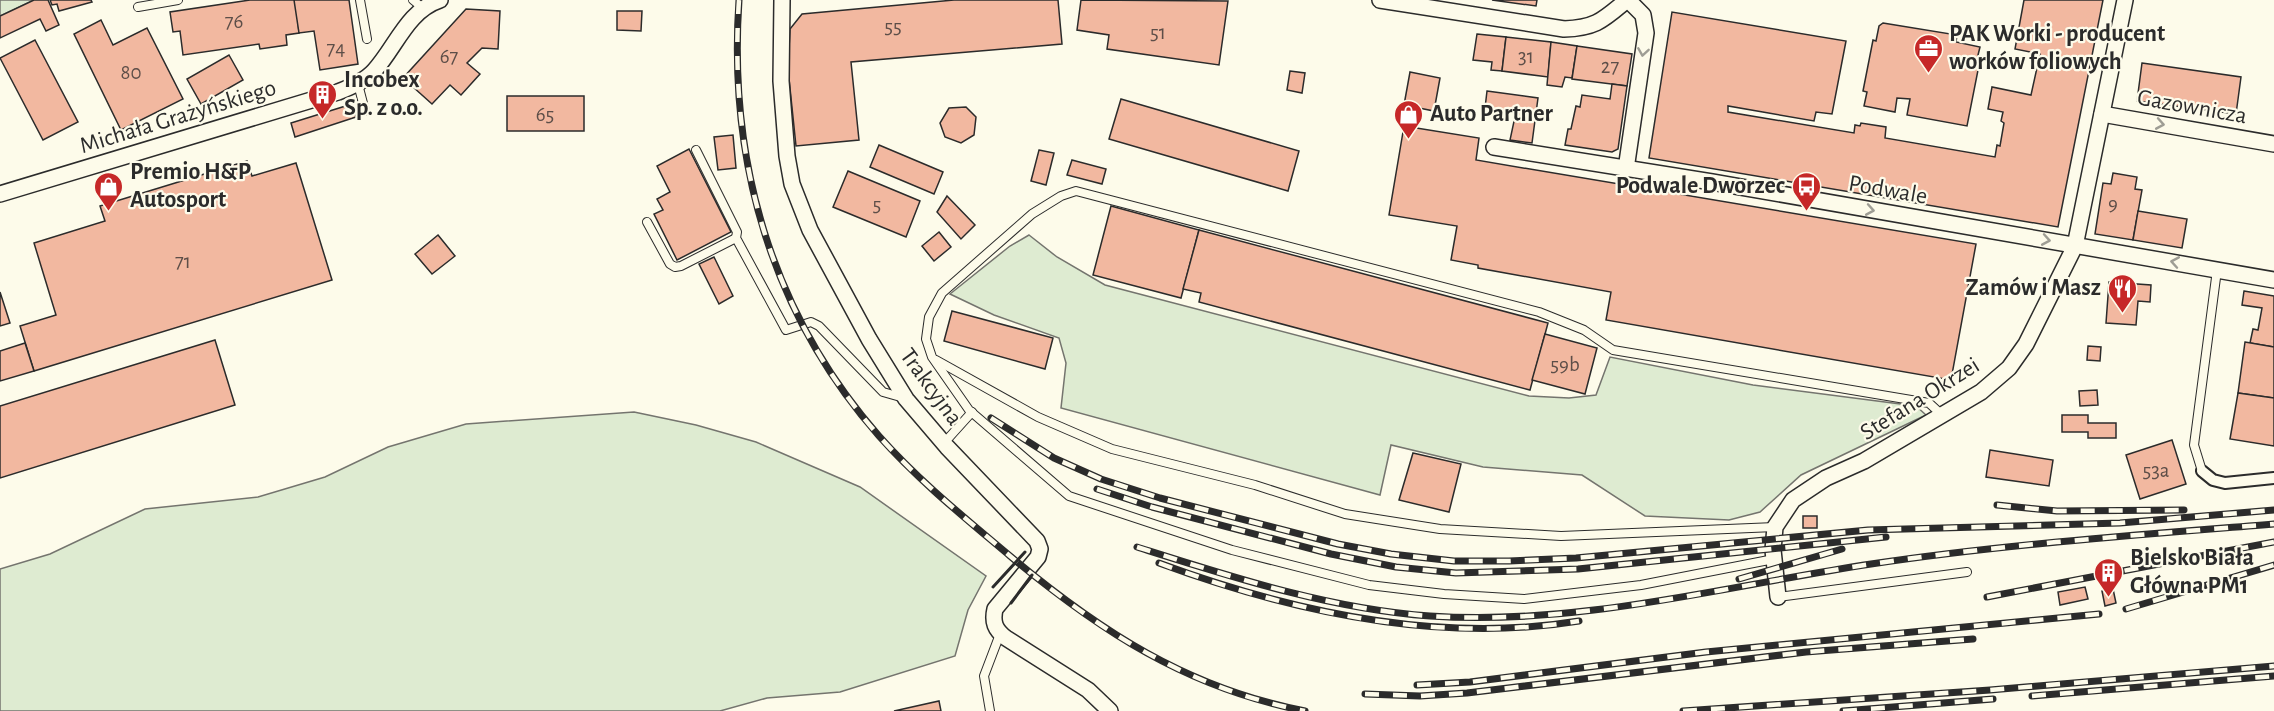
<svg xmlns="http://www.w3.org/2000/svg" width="2274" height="711" font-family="'Alegreya Sans',sans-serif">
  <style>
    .green { fill: #deebd1; stroke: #74746e; stroke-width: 1.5 }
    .building { fill: #f2b8a0; stroke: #2b2b2b; stroke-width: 1.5 }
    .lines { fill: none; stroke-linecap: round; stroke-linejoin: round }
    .service-casing { stroke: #2b2b2b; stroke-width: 10 }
    .pedestrian-casing { stroke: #2b2b2b; stroke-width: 14 }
    .minor-casing { stroke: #2b2b2b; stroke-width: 18 }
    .service { stroke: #fdfbea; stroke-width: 8 }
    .pedestrian { stroke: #fdfbea; stroke-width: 10 }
    .minor { stroke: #fdfbea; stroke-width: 15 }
    .rail-casing { stroke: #2b2b2b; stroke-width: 7 }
    .rail { stroke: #fdfbea; stroke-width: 4.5; stroke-dasharray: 14; stroke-linecap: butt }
    .wall { stroke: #2b2b2b; stroke-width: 3 }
    .oneway { stroke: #9e9d94 }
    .labels { text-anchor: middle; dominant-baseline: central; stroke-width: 4.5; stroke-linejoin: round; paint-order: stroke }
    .number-label { font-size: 21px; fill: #5d4e48 }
    .poi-label { font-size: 24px; font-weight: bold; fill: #2b2b2b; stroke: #fdfbea; text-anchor: start }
    .street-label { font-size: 24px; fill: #2b2b2b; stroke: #fdfbea }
  </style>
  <rect width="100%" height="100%" fill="#fdfbea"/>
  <g class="green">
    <polygon points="0,0 34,0 0,16"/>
    <polygon points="1029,235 1057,257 1105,285 1529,396 1569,398 1596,395 1610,357 1753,385 1916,406 1926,415 1801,475 1760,512 1729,520 1645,516 1582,475 1483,467 1391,445 1380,495 1061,408 1066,363 1059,338 994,315 950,294 1010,246"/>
    <polygon points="634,412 696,425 756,442 860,487 986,576 968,610 955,656 840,692 767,698 720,711 0,711 0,569 50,554 145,509 258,497 325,477 388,447 466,424"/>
  </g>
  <g class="building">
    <polygon points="34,0 48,0 59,25 46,31 40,19 0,38 0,16"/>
    <polygon points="50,0 91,0 92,2 59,11 57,4 52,5"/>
    <polygon points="250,0 296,0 299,33 286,35 287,45 260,49 259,44 183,55 180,31 173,32 170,12"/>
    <polygon points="294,0 349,0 358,64 320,70 314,31 299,33"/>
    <polygon points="954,0 1058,0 1062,44 851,62 859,140 796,146 788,69 790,29 802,14"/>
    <polygon points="1081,0 1228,1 1219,65 1107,49 1109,35 1077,30"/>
    <polygon points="1492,0 1537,0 1536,6"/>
    <polygon points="2024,0 2103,0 2058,227 1649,158 1672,12 1846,41 1832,114 1816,112 1814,121 1728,106 1728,112 1854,133 1855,125 1860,126 1861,123 1886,127 1885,138 1995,157 1997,145 2000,146 2004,123 2001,121 2003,112 1988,109 1992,87 2031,95 2040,54 2015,49"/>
    <polygon points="466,9 500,11 498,49 482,48 467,63 480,74 461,95 450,85 432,104 403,78"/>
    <polygon points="617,11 642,11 641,31 617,30"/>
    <polygon points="101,20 113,45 147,28 183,99 121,130 74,34"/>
    <polygon points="1883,23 1957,35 1956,42 1980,47 1977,59 1980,60 1967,126 1907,115 1910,99 1897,98 1895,112 1864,106 1867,92 1863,91 1873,40 1876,41 1879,26"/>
    <polygon points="1477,34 1506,37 1502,71 1491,70 1492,62 1473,60"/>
    <polygon points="1506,37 1551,42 1548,77 1502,71"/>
    <polygon points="35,40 78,122 43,140 0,58"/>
    <polygon points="1551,42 1577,46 1572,78 1565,77 1562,87 1547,85"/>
    <polygon points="1577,46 1632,54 1627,86 1572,79"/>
    <polygon points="229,55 243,80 201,104 187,79"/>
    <polygon points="2142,63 2241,77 2236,114 2137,101"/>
    <polygon points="1290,71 1305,73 1302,93 1287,90"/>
    <polygon points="1410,72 1440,78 1434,111 1404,105"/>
    <polygon points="1612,84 1627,86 1618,149 1612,152 1565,145 1568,129 1571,129 1576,106 1580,107 1582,95 1610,99"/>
    <polygon points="1487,91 1538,98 1532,143 1510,140 1516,112 1485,108"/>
    <rect x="507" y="96" width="77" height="35"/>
    <polygon points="1121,99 1299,151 1288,191 1109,139"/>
    <polygon points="352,104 356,117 295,137 291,123"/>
    <polygon points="966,107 976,117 974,135 961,143 945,137 940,123 949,108"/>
    <polygon points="1404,126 1479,138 1476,160 1976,244 1951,380 1606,320 1611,292 1478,268 1478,265 1451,260 1457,226 1389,215"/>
    <polygon points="733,135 736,168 718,170 714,137"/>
    <polygon points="879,145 943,172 934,194 870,167"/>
    <polygon points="689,149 731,232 677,260 654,214 663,210 657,199 670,192 657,166"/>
    <polygon points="1039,150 1054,153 1046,185 1031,181"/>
    <polygon points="1072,160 1106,169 1102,184 1067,175"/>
    <polygon points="247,161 252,176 296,163 332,280 34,371 20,326 56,315 34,243 105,221 100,206"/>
    <polygon points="848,171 920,201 906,237 833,207"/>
    <polygon points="2113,173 2137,177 2135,189 2142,190 2133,240 2095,234 2103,183 2111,184"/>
    <polygon points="947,196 975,225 961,239 937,212"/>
    <polygon points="1111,206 1199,230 1181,298 1093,275"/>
    <polygon points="2138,211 2187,219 2182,248 2133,240"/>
    <polygon points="1199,230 1548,323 1530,390 1199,302 1201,293 1183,289"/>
    <polygon points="939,232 951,247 934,261 922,246"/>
    <polygon points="438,235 455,256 432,274 415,254"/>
    <polygon points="714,257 733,296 719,304 699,264"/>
    <polygon points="2109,282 2151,285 2150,302 2138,301 2136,325 2106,323"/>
    <polygon points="2244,291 2274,296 2274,347 2250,343 2253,329 2258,330 2262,308 2242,305"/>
    <polygon points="0,292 10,323 0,326"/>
    <polygon points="952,311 1053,338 1045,369 944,341"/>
    <polygon points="1545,334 1597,348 1585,394 1532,380"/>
    <polygon points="215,340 235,405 0,478 0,406"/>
    <polygon points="2245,342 2274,347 2274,398 2238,393"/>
    <polygon points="25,343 34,371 0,381 0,351"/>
    <polygon points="2088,346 2101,347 2100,361 2087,360"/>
    <polygon points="2097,390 2098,405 2080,406 2079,391"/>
    <polygon points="2238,393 2274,398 2274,446 2230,439"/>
    <polygon points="2062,415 2088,415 2088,423 2116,423 2116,438 2088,438 2088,432 2062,432"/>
    <polygon points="2172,440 2186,484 2140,499 2126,455"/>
    <polygon points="1990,450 2053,460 2049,486 1986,477"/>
    <polygon points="1413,453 1461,464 1449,512 1399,500"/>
    <rect x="1803" y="516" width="14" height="12"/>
    <polygon points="2085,587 2088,599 2060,605 2058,592"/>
    <polygon points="2113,589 2116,603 2105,606 2102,591"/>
    <polygon points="939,701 941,711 894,711"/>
  </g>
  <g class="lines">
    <defs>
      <g id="service">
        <polyline points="360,0 367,39"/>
        <polyline points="413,0 424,9"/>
        <polyline points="138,7 178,0"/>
        <polyline points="358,84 365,111"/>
        <polyline points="696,150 737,232 736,238 786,330 811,322 819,326 883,392 904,398"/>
        <polyline points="647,222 670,264 675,267 681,266 736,238"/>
        <polyline points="936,360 1038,417 1112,449 1255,485 1345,514 1440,529 1561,536 1775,527"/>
        <polyline points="944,443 972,412"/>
        <polyline points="2202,471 2194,445 2217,270"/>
        <polyline points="1774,559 1641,585 1524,599 1444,594 1369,585 1232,550 1069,496 969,410 932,357 926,339 929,317 942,293 1032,214 1061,196 1076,191 1539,312 1584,330 1613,350 1929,403 1942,415"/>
        <polyline points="1778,597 1967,572"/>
        <polyline points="990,711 984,676 1000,634"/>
      </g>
      <polyline id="pedestrian" points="2202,471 2213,480 2225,483 2274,478"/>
      <g id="minor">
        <path d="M782 0 781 81 787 156 792 184 810 230 869 339 906 399 947 447 1037 541 1040 549 1038 557 995 609C992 622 995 630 1006 638L1088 690 1110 711"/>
        <path d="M1380 0 1564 29C1596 28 1603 20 1627 0"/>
        <polyline points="2102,114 2274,144"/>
        <polyline points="1494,147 1712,182 2274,280"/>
        <polyline points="1626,169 1646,33 1643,15 1628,0"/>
        <path d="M0 194 338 92C351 87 365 81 374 71 396 47 407 11 440 0"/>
        <polyline points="1778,597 1773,550 1775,527 1793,500 1826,478 1864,461 1981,392 2009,368 2026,344 2075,246 2125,0"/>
      </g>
    </defs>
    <use href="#service" class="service-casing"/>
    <use href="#pedestrian" class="pedestrian-casing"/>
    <use href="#minor" class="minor-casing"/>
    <use href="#service" class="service"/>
    <use href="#pedestrian" class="pedestrian"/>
    <use href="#minor" class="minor"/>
    <defs>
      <g id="rail">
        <path d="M739 0C728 161 771 313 879 436 918 480 965 518 1010 556 1100 631 1187 688 1305 711"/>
        <polyline points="991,418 1054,458 1101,479 1160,498 1338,544 1391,554 1454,561 1509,561 1576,558 1868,530 2120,523 2274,510"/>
        <polyline points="1097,489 1152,507 1331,554 1396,567 1456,573 1578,569 1886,537"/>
        <polyline points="1997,505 2057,511 2184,510"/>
        <path d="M1137 547C1232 577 1330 609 1430 616 1579 626 1725 586 1871 564 2005 544 2139 535 2274 524"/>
        <path d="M1159 563C1292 612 1438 644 1579 621"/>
        <polyline points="1739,579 1842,549"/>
        <polyline points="1987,597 2274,542"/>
        <polyline points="2126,609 2274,565"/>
        <polyline points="1417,685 1470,682 1706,652 2099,614"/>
        <polyline points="1365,694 1420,696 1467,693 1806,652 1973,639"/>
        <polyline points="2032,696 2274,676"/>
        <polyline points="1683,711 1990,690 2274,666"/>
        <polyline points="1843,711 1993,699"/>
      </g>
    </defs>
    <use href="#rail" class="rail-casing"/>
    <use href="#rail" class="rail"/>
    <g class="wall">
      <polyline points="993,587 1025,552"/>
      <polyline points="1011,603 1032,575"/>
    </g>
  </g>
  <defs><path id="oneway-chevron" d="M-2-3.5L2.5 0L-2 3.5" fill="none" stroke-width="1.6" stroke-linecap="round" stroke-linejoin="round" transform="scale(1.5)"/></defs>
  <g class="oneway">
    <use href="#oneway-chevron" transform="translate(1643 52) rotate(99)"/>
    <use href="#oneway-chevron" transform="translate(2160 124) rotate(10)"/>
    <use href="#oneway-chevron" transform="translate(1870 210) rotate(10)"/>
    <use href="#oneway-chevron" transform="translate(2046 240) rotate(10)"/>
    <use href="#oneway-chevron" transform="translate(2175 262) rotate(-170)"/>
  </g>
  <defs>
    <symbol id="office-pin" viewBox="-11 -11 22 30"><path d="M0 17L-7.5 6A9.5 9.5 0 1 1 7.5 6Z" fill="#c62828" stroke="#fdfbea"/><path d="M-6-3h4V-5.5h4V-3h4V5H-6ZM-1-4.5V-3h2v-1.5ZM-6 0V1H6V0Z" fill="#fff"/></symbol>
    <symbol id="building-pin" viewBox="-11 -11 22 30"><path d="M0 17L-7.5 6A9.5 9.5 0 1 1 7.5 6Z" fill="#c62828" stroke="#fdfbea"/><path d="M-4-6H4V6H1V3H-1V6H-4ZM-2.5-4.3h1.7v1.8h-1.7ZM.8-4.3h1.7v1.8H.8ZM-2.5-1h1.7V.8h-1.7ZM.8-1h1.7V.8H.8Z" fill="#fff"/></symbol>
    <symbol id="shop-pin" viewBox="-11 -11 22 30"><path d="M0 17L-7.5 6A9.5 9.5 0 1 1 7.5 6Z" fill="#c62828" stroke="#fdfbea"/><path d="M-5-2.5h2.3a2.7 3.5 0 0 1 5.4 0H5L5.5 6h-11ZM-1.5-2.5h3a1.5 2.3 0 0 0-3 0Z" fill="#fff"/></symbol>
    <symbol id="bus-pin" viewBox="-11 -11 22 30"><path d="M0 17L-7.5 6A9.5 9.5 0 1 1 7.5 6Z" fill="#c62828" stroke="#fdfbea"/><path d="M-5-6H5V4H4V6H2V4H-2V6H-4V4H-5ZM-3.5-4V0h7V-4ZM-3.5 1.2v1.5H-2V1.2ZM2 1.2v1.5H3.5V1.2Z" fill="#fff"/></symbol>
    <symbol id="restaurant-pin" viewBox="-11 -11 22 30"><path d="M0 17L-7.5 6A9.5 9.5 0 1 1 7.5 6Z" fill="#c62828" stroke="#fdfbea"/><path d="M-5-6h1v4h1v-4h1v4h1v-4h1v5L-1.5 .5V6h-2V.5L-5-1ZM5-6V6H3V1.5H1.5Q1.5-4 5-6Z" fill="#fff"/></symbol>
  </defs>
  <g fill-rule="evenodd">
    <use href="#office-pin" x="1912" y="32" width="33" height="45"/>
    <use href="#building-pin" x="306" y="78" width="33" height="45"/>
    <use href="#shop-pin" x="1392" y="98" width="33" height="45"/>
    <use href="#shop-pin" x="92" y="170" width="33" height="45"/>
    <use href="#bus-pin" x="1790" y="170" width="33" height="45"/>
    <use href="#restaurant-pin" x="2106" y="272" width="33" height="45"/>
    <use href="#building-pin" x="2092" y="556" width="33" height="45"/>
  </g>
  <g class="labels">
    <g class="number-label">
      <text x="234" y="21">76</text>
      <text x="893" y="26">55</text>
      <text x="1158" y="32">51</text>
      <text x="336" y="48">74</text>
      <text x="449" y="56">67</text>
      <text x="1526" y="56">31</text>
      <text x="1610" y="66">27</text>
      <text x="131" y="72">80</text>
      <text x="545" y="114">65</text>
      <text x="2113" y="203">9</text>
      <text x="877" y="204">5</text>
      <text x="183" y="261">71</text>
      <text x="1565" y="364">59b</text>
      <text x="2156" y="470">53a</text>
    </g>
    <g class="poi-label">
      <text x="1949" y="34">PAK Worki - producent<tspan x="1949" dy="28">worków foliowych</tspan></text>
      <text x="344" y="80">Incobex<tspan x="344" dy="28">Sp. z o.o.</tspan></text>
      <text x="1430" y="114">Auto Partner</text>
      <text x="130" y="172">Premio H&amp;P<tspan x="130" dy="28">Autosport</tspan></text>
      <text x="1785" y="186" text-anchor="end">Podwale Dworzec</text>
      <text x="2101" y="288" text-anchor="end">Zamów i Masz</text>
      <text x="2130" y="558">Bielsko Biała<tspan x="2130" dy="28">Główna PM1</tspan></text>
    </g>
    <g class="street-label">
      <text transform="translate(2192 107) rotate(10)">Gazownicza</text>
      <text transform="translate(178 117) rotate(-17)">Michała Grażyńskiego</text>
      <text transform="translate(1888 190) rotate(10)">Podwale</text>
      <text transform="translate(931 387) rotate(54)">Trakcyjna</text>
      <text transform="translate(1920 399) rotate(-32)">Stefana Okrzei</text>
    </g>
  </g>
</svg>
